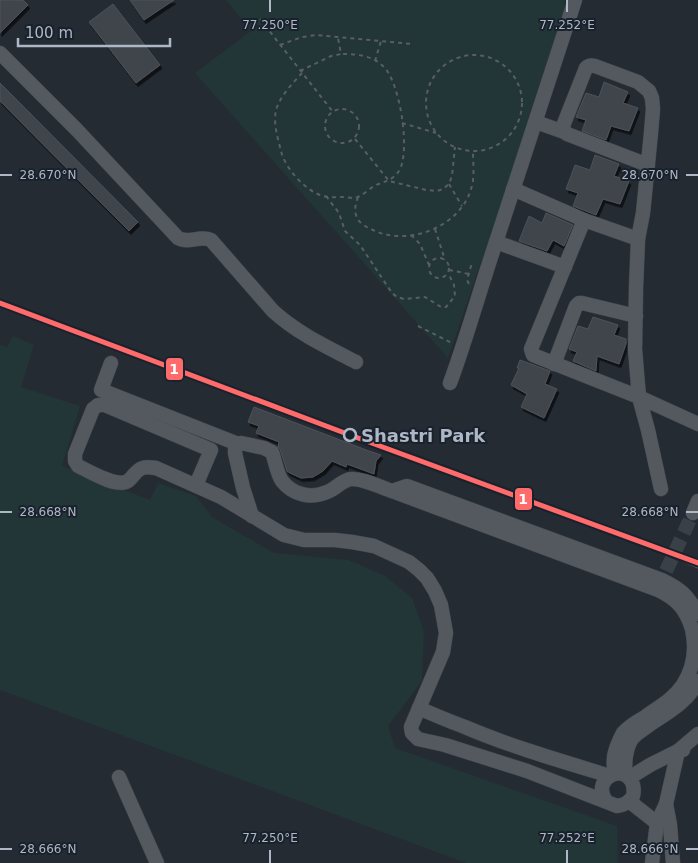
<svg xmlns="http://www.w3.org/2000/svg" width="698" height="863" font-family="'DejaVu Sans',sans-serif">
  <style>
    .green { fill: #223537 }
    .building { fill: #40454c; stroke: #4c525a; filter: url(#shadow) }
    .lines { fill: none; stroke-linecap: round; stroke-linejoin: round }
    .minor-tunnel { stroke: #394048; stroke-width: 14; stroke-dasharray: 14 7; stroke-linecap: butt }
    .minor-casing { stroke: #43474d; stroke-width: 15 }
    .path { stroke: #585e64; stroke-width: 2; stroke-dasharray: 4 4; stroke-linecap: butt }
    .minor { stroke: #545960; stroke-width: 14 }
    .rail-casing { stroke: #585d64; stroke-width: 5 }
    .rail { stroke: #19222c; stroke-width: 3; stroke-dasharray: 9; stroke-linecap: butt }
    .metro-1-casing { stroke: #19222c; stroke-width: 9 }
    .metro-1 { stroke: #ff6a6a; stroke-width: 5 }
    .ticks { fill: none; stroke: #adb7c5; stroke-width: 2 }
    .stop-dot { fill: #19222c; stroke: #adb7c5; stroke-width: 2.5 }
    .labels { text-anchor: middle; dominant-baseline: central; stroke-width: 4; stroke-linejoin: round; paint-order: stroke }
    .stop-label { font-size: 18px; font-weight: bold; fill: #adb7c5; stroke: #19222c; text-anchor: start }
    .ticks-label { font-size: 12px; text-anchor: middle; fill: #adb7c5; stroke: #19222c; stroke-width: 4; stroke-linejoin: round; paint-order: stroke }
    .line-badge { stroke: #19222c; stroke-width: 2 }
    .badge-label { font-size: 14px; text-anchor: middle; font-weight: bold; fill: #fff }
  </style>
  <defs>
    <filter id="shadow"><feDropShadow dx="2" dy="3.5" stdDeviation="0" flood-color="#0009"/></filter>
  </defs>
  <rect width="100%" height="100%" fill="#252b32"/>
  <g class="green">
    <polygon points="226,0 564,0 567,12 448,358 195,73 251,31"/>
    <polygon points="13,336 34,345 21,387 80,406 62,466 150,500 158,483 196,496 212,517 274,553 349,560 385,576 412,598 424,631 422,681 388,726 395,748 617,826 618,863 466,863 0,690 0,345 7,347"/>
  </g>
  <g class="building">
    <polygon points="0,0 23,0 28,5 0,33"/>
    <polygon points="130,0 174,0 144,20"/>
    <polygon points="113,4 160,65 136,83 89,22"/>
    <polygon points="604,82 628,92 623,103 638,108 629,131 611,126 606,140 582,131 586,120 576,117 586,93 599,97"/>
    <polygon points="0,83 138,222 129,231 0,101"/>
    <polygon points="595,155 619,164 614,176 629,181 620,204 603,199 596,215 573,206 578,193 566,189 575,165 590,170"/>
    <polygon points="546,213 573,225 564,246 553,240 547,251 519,241 529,216 542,223"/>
    <polygon points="593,317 618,325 614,335 626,339 626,344 619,364 597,356 596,371 573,361 577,352 569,349 578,326 588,329"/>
    <polygon points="520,360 550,371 545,384 557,389 544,418 521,407 527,394 511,385 519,368 517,368"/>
    <polygon points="254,407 369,451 381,455 376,461 374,474 347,464 346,467 332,461 323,471 313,477 301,478 290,473 287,471 280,449 278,447 279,442 256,433 259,426 248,422"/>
  </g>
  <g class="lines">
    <polyline class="minor-tunnel" points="666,571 693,513"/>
    <defs>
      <g id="minor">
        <path d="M0 53 77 130 178 238C188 244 200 235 211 240L273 311C297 333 327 347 356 362"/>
        <polyline points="536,122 564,132"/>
        <polyline points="513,189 584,220 638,239"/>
        <path d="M584 220 531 349 533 355 639 397 635 349 636 288 638 239 643 213 651 133 653 109 652 98 649 91 638 82 595 66C591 65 589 65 586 68L563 126V129L567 134 648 165"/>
        <polyline points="496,242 565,267"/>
        <polyline points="111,363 101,390 238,444"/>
        <polyline points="554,364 576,306 579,303 582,303 636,316"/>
        <path d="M450 383C467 337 480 289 496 242 522 161 549 81 575 0"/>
        <path d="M196 485 211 450 105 405H98L93 409 75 454V461L78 466C91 472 113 486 126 482 130 480 129 480 132 477 140 467 144 466 156 468L221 497 284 535 304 540H335L352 542 374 546 409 562 419 570 427 578 435 591 441 605 446 633 443 652 411 727 412 733 418 739 445 745 527 771 617 806C624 805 629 803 633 796 634 792 634 789 633 785 626 761 590 778 606 801"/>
        <polyline points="661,489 648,430 639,397 698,424"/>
        <path d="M392 491 407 486 662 580C681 589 688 596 698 614"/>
        <polyline points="693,513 698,501"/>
        <path d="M252 516 243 488 235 453V449L238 444 241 443 264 448 272 452C275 460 277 474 282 481 293 495 311 499 327 492 336 489 342 480 351 479 362 478 380 487 392 491L658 590C677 599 686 609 692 629 698 655 691 682 670 699 663 705 653 711 645 717 638 721 629 726 623 733 620 738 614 752 614 758 613 763 614 769 615 774"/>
        <path d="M419 708C434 715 449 721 465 727 512 747 561 761 610 776"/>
        <path d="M625 775C625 763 625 751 631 740 635 734 643 730 649 725 667 713 688 702 698 681"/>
        <polyline points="119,777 157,863"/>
        <polyline points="629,778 650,765 678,751 683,750"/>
        <polyline points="629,801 657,823"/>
        <polyline points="666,804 670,825 673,863"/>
        <polyline points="652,863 657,823 666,804 678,751 698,734"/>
      </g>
    </defs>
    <use href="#minor" class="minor-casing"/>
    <g class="path">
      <polyline points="260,19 333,112"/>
      <polyline points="280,45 302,37 317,35 412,44"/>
      <circle cx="474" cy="103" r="48"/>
      <polyline points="375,61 381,41"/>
      <polyline points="300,71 331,56 341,54 338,38"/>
      <path d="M302 73C293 83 280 96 276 110 273 123 278 139 281 151 285 168 304 189 320 195 327 198 336 197 343 197 346 197 351 198 354 198 361 197 368 190 374 186 384 181 391 182 399 171 411 152 400 81 383 66 372 55 355 54 341 54"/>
      <circle cx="342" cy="126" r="17"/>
      <polyline points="402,123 436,133"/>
      <polyline points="355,139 389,181 426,190 437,191 443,189 449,184 452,176 455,147"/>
      <polyline points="449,184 462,206"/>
      <polyline points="326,196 339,213 345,231 360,245 392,293 397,297 404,299 425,297 441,307 446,307 455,296 454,285 448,273"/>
      <path d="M358 197C356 203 354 209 356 215 358 223 366 227 373 230 408 247 460 227 471 189 475 178 473 163 473 151"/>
      <polyline points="435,229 445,260"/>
      <polyline points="411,235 420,244 429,265"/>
      <circle cx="439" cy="268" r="10"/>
      <polyline points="449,270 469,274"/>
      <polyline points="469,284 467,280 471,266 475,268"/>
      <polyline points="418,326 452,343"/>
    </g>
    <use href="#minor" class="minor"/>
    <defs>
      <polyline id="rail" points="657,548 698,566"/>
    </defs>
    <use href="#rail" class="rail-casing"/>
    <use href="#rail" class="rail"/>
    <defs>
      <polyline id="metro-1" points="0,303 350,435 698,563"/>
    </defs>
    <use href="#metro-1" class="metro-1-casing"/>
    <use href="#metro-1" class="metro-1"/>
  </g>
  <path class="ticks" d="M270 0V12M567 0V12M0 175H12M686 175H698M0 512H12M686 512H698M0 849H12M686 849H698M270 850V863M567 850V863"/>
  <circle class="stop-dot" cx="350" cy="435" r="6"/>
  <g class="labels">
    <g class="stop-label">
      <text x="361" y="435">Shastri Park</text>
    </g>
  </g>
  <g class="ticks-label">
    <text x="270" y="29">77.250°E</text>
    <text x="567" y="29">77.252°E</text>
    <text x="48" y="179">28.670°N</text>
    <text x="650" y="179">28.670°N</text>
    <text x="48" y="516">28.668°N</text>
    <text x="650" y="516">28.668°N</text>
    <text x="270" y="842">77.250°E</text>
    <text x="567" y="842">77.252°E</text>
    <text x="48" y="853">28.666°N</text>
    <text x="650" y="853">28.666°N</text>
  </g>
  <g class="line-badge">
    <rect x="165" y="357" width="19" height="24" rx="5" fill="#ff6a6a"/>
    <rect x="514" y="487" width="19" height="24" rx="5" fill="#ff6a6a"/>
  </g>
  <g class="badge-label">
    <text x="174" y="374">1</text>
    <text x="523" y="504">1</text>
  </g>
  <path d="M18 38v8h152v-8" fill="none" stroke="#adb7c5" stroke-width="2.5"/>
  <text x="25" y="38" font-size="15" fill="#adb7c5" stroke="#19222c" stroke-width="4" paint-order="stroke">100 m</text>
</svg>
